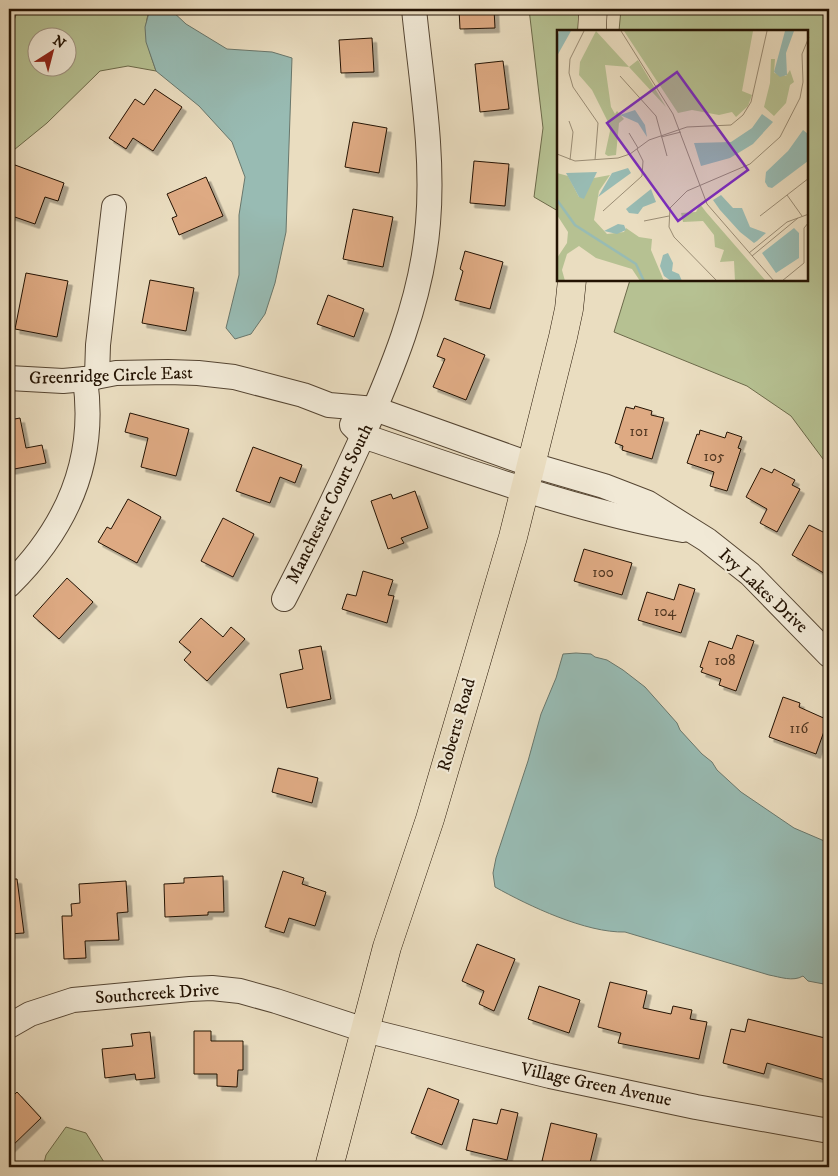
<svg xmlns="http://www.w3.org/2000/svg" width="838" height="1176" font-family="'IM FELL DW Pica',serif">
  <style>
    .green { fill: #b6c192; stroke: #6c6a4a; fill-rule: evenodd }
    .water { fill: #98bbb3; stroke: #69776c }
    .building { fill: #deaa83; stroke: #231202; filter: url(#shadow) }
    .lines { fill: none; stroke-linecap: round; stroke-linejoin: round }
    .minor-casing { stroke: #554532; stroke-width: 26 }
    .major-casing { stroke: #231202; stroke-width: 29 }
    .minor { stroke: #f1e9d6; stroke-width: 24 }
    .major { stroke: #eaddc0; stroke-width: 28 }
    .labels { text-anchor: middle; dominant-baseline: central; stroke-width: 4.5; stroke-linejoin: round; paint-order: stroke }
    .number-label { font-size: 15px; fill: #523822 }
    .street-label { font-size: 18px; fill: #231202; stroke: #f1e9d6 }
    .inset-river { fill: none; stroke: #98bbb3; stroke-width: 2.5 }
    .inset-road { fill: none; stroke: #9a8c74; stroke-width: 1 }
    .view { fill: #7b2cbf; fill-opacity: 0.15; stroke: #7b2cbf; stroke-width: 2.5 }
    .inset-edge { fill: none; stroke: #231202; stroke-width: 2.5 }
  </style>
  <defs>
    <filter id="shadow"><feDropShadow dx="4.5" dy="4.5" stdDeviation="0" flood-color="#0004"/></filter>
  </defs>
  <rect width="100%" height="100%" fill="#eaddc0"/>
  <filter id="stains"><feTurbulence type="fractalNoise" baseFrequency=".004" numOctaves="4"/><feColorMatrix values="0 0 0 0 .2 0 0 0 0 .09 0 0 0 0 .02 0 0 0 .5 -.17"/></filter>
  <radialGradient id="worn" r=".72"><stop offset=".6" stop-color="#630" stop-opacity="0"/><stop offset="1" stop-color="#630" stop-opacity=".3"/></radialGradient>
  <g class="green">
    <path d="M18 9H150C141 31 149 49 156 71L128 66 100 71 47 123 9 154V35ZM38 38H68V68H38Z"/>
    <polygon points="529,9 585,9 583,31 558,31 558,211 534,197 543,128"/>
    <polygon points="621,9 829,9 829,467 791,416 747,386 614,332 630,280 807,280 807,31 619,31"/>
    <polygon points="66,1127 86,1133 107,1167 43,1167 46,1155"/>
  </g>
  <g class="water">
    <polygon points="150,9 170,9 186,24 227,49 272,52 292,58 286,232 275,283 265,314 251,334 235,339 226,328 239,275 239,215 245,177 232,142 199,106 156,71 146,42 145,27"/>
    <path d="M576 653 591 654 595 657 607 660 623 670 645 687 677 723 680 730 702 754 712 762 717 770 741 792 794 828 829 843V985L808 981 803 976C793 982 780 977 769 975L625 932C586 933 529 906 495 887L493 873 496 858 528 761 541 714 556 678 563 654Z"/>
  </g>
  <g class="building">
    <polygon points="459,9 494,9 495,28 460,29"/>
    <polygon points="372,38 374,72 341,73 339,40"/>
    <polygon points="503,61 509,109 480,112 475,64"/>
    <polygon points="155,89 182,107 153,151 133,138 126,149 109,138 135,99 144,105"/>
    <polygon points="353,122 387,128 379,173 345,167"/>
    <polygon points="474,161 509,164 505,206 470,203"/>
    <polygon points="15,165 64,183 58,201 45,197 35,224 9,215 9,196 14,180 10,178"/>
    <polygon points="206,177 223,216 179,235 172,218 177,216 167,194"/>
    <polygon points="353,209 393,217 383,267 343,259"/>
    <polygon points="465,251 503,262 490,309 455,300 463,271 460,269"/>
    <polygon points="26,273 68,281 57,337 15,329"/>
    <polygon points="150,280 194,288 186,331 142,323"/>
    <polygon points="328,295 364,309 354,337 317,324"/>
    <polygon points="444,338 485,355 466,400 433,387 445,359 437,356"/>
    <polygon points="635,406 652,411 651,415 664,418 652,459 622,450 623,446 615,443 626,407 634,409"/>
    <polygon points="130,413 189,429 176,476 141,467 148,438 125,432"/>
    <polygon points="20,418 26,448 42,445 46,463 9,470 9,420"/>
    <polygon points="700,430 725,438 727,432 742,437 738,448 741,449 727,491 710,486 714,472 687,463 697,434 699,435"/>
    <polygon points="253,447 302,465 295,483 280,477 270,503 236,491"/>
    <polygon points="761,468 772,473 774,469 795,480 792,485 800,489 777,532 760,523 767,509 746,497"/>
    <polygon points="415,491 428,528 401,538 404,543 388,549 371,501 391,494 393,499"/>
    <polygon points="128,499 161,517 137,563 98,542 107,527 111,529"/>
    <polygon points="223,518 254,534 233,577 201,561"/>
    <polygon points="809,525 829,535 829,576 792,555"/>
    <polygon points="584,549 632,563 622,595 574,581"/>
    <polygon points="363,571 393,580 388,595 394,596 387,623 342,609 347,594 356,596"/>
    <polygon points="67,578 93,602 59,639 33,616"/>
    <polygon points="679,584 695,589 681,633 638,620 647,592 674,600"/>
    <polygon points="201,618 223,637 231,627 245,639 207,681 184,660 191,652 179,642"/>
    <polygon points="737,635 754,641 736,691 719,685 721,679 701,672 703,668 700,667 709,641 732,649"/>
    <polygon points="321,646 331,699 287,708 280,674 303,669 299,650"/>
    <polygon points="783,697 800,703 799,707 828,720 816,754 769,737"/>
    <polygon points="278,768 318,778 312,803 272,792"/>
    <polygon points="283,871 304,878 302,884 326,892 315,926 289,918 284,933 265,927"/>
    <polygon points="223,876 224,912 208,912 208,915 165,917 164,884 184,883 184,878"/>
    <polygon points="9,879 17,879 24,933 9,934"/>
    <polygon points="126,881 128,912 117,913 119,940 85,941 86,958 64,959 62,916 72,916 71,904 80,903 79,884"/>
    <polygon points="477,944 515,959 494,1011 479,1004 484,991 462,981"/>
    <polygon points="610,982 647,991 643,1008 671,1014 673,1006 692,1010 690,1019 707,1022 699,1059 618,1043 621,1033 598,1027"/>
    <polygon points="539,986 580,1000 569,1033 528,1019"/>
    <polygon points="748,1019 829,1039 829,1081 767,1063 764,1074 723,1063 731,1029 745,1032"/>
    <polygon points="194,1031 211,1031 211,1041 243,1041 243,1070 238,1070 237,1087 217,1086 217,1074 194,1074"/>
    <polygon points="150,1032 155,1078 136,1080 135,1074 105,1078 102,1049 133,1046 131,1034"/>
    <polygon points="428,1088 459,1100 442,1145 411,1133"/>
    <polygon points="17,1092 41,1118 9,1149 9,1100"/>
    <polygon points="501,1109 518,1113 507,1160 466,1150 473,1119 497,1124"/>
    <polygon points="551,1123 597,1134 589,1167 570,1167 542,1161"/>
  </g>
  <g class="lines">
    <defs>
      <g id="minor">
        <polyline points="97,376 98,345 114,207"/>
        <polyline points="9,378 63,381 85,379 116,373 168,372 198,373 234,377 303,395 329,405 375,409 532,465 604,486 648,503 707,540 750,574 829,655"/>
        <path d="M352 425 363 436C468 471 573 510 683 530"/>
        <path d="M9 585C67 528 97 461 85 379"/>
        <path d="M284 599C311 547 336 495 360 442 391 373 422 300 428 223 434 152 421 80 414 9"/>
        <polyline points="9,1026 30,1014 73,1000 190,989 212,988 240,991 276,1001 365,1030 477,1058 550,1076 696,1107 829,1131"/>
      </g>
      <g id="major">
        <polyline points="592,31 593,9"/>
        <polyline points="329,1167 387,947 430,819 513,537 563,337 569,309 572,280"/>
      </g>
    </defs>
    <use href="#minor" class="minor-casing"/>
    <use href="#major" class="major-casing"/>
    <use href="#minor" class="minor"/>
    <use href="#major" class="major"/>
  </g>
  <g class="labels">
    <g class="number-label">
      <text x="639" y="431">101</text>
      <text x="714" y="456">105</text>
      <text x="603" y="572">100</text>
      <text x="665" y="611">104</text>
      <text x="725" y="660">108</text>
      <text x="799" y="728">116</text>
    </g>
    <g class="street-label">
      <text transform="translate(111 376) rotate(-2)">Greenridge Circle East</text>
      <text transform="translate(330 504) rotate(-64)">Manchester Court South</text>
      <text transform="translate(763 591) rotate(43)">Ivy Lakes Drive</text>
      <text transform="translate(457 725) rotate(-74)">Roberts Road</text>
      <text transform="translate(157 994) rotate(-4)">Southcreek Drive</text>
      <text transform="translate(596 1085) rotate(12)">Village Green Avenue</text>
    </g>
  </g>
  <g transform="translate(557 30)">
    <rect width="251" height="251" fill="#eaddc0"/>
    <path d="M39 1 72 37 81 30 109 77 72 37 48 35 54 77 58 84 60 81 67 89 62 93 59 125 51 126 48 124 53 101 51 92 35 60 22 45 23 32ZM67 1H196L185 61 195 65 191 76 179 87 175 82 162 85 135 80 121 83ZM214 29H218L217 43 229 46 233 40 237 52 233 55 229 73 217 86 207 77 213 53ZM0 143 11 146 22 167 37 148 53 145 42 161 37 190 50 204 67 202 69 198 82 207 95 209 94 220 107 251H83L75 239 39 228 22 216 10 224 5 240 8 251H1L0 228 10 213 11 202 0 185ZM143 174 149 182 209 251H178L177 231 163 232 167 220 158 217 157 205 146 191 126 192 124 183 139 182Z" fill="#b6c192"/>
    <path d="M2 1H14L0 26V8ZM228 1H237L229 23 230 45 223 47 217 42ZM78 80 88 95 90 107 81 93 63 85ZM205 84 216 92 196 114 173 128 144 136 137 113 174 112 195 98ZM246 100 251 104V131L215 158 211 157 208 152 209 142 231 121ZM71 138 74 143 41 167 55 143ZM40 142 27 169 22 167 9 143ZM94 159 99 172 86 177 81 184 72 183 69 179ZM164 165 176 178H185L193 197 209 203 200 211 197 213 183 202 163 180 156 170ZM61 194 67 195 69 200 60 204 47 201ZM237 198 242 203V228L219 243 205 223ZM111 223 116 233 115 241 122 244 125 251H114L107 246 103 236 106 225Z" fill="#98bbb3"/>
    <path class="inset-river" d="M0 170 18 195 79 234 87 251"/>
    <path class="inset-road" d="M27 1 13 29 12 43 16 57 41 93 38 130M64 1 116 84 150 174 217 251M63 46 99 86 110 126M12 91 16 102 13 130M72 103 81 118M104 107 124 102M0 124 18 131 61 128 73 124 92 110 130 97 174 95 186 85 194 72 210 1M230 165 245 186M46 181 85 146 86 131 80 119M203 186 252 148M87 191 112 186M192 223 230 192 252 184M195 226 241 188M160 251 117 207 112 197 113 178 130 161 193 134 223 107 243 68 246 52 245 24 252 7M225 251 247 233V198L252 192"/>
    <path class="view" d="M120 42 191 140 121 191 50 93Z"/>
    <rect width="251" height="251" class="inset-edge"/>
  </g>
  <rect width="838" height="1176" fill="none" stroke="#eaddc0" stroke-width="30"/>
  <rect x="10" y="10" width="818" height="1156" fill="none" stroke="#231202" stroke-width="2.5"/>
  <rect x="15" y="15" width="808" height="1146" fill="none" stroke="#231202"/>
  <g transform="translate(52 52) rotate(36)"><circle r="24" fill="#f1e9d6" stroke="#9f9381"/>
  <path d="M0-4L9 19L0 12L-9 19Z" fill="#8f2418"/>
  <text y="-8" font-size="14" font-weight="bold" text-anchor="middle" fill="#231202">N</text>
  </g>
  <rect width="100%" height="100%" filter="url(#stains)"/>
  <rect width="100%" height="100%" fill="url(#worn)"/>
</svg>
